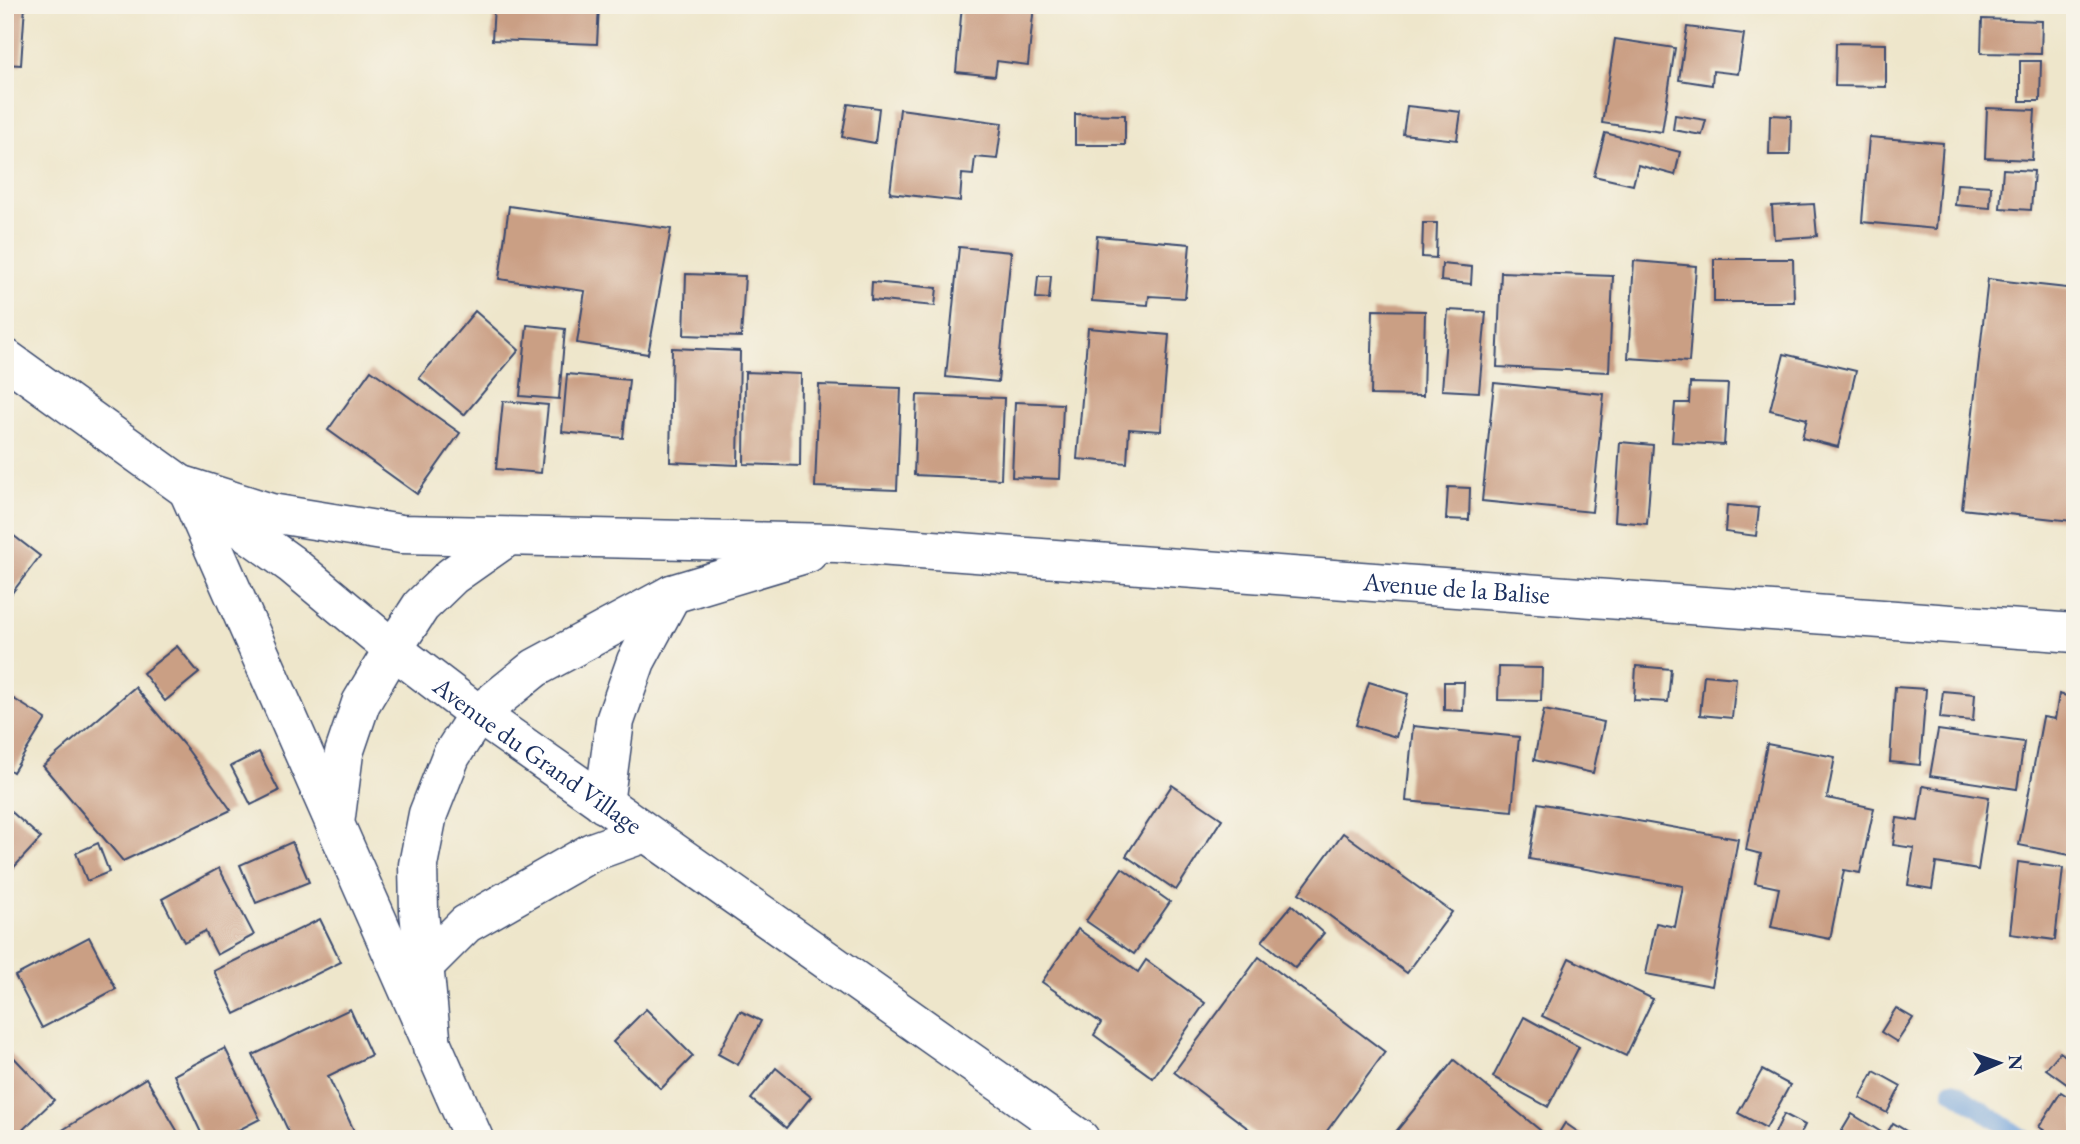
<svg xmlns="http://www.w3.org/2000/svg" width="2080" height="1144" font-family="'EB Garamond',serif">
  <style>
    .lines { fill: none; stroke-linecap: round; stroke-linejoin: round }
    .stream { stroke: #71a2db; stroke-width: 18 }
    .building { fill: #ca9f84 }
    .secondary-casing { stroke: #3b4a6e; stroke-width: 41 }
    .secondary { stroke: #fff; stroke-width: 38 }
    .labels { text-anchor: middle; dominant-baseline: central; stroke-width: 7; stroke-linejoin: round; paint-order: stroke }
    .street-label { font-size: 26px; fill: #1b2f5e; stroke: #f7f3e8 }
  </style>
  <rect width="100%" height="100%" fill="#f7f3e8"/>
  <filter id="ink" filterUnits="userSpaceOnUse"><feTurbulence type="fractalNoise" baseFrequency=".0143" numOctaves="2"/><feDisplacementMap in="SourceGraphic" scale="14" xChannelSelector="R" yChannelSelector="G"/><feConvolveMatrix kernelMatrix="1 2 1 2 8 2 1 2 1" color-interpolation-filters="sRGB"/></filter>
  <filter id="wash" filterUnits="userSpaceOnUse"><feTurbulence type="fractalNoise" baseFrequency=".00686" numOctaves="4" result="noise"/><feDisplacementMap in="SourceGraphic" scale="28" xChannelSelector="R" yChannelSelector="G"/><feGaussianBlur stdDeviation="1.57" result="paint"/><feColorMatrix in="noise" values="0 0 0 0 0 0 0 0 0 0 0 0 0 0 0 0 0 1.4 0 .05"/><feComposite in="paint" operator="in"/></filter>
  <g filter="url(#wash)">
    <rect width="100%" height="100%" fill="#eee6cb"/>
    <g class="lines">
      <polyline class="stream" points="1952,1090 2024,1139"/>
    </g>
    <g id="blocks">
      <g class="building">
        <polygon points="5,5 25,5 21,65 5,64"/>
        <polygon points="494,5 599,5 597,44 492,40"/>
        <polygon points="962,5 1034,5 1028,65 997,61 995,76 956,72"/>
        <polygon points="1982,19 2042,21 2041,54 1981,53"/>
        <polygon points="1687,27 1744,34 1738,74 1713,71 1712,85 1679,80"/>
        <polygon points="1615,39 1675,48 1662,132 1602,123"/>
        <polygon points="1836,43 1886,44 1886,87 1835,86"/>
        <polygon points="2020,61 2041,61 2040,101 2020,101"/>
        <polygon points="848,104 879,108 875,143 842,137"/>
        <polygon points="1407,106 1461,112 1457,140 1403,134"/>
        <polygon points="1987,108 2035,110 2032,160 1985,158"/>
        <polygon points="900,109 1002,123 997,159 975,157 973,175 962,174 960,201 890,193"/>
        <polygon points="1075,114 1125,115 1125,145 1075,145"/>
        <polygon points="1675,115 1706,120 1702,135 1673,130"/>
        <polygon points="1770,115 1791,116 1790,155 1769,155"/>
        <polygon points="1605,133 1680,152 1675,175 1638,165 1633,185 1594,176"/>
        <polygon points="1869,137 1943,143 1936,229 1862,222"/>
        <polygon points="2003,169 2034,171 2031,210 2000,208"/>
        <polygon points="1957,184 1991,186 1990,208 1955,205"/>
        <polygon points="1814,204 1817,236 1774,239 1772,206"/>
        <polygon points="509,206 671,229 648,354 577,343 585,291 499,279"/>
        <polygon points="1423,223 1437,223 1436,258 1422,257"/>
        <polygon points="1097,236 1190,244 1185,298 1149,296 1148,305 1092,301"/>
        <polygon points="959,247 1011,252 998,382 946,377"/>
        <polygon points="1714,259 1793,259 1794,302 1714,302"/>
        <polygon points="1634,261 1696,266 1689,362 1628,358"/>
        <polygon points="1442,264 1472,267 1471,284 1441,281"/>
        <polygon points="1501,272 1613,276 1609,372 1497,367"/>
        <polygon points="686,274 745,276 741,337 684,335"/>
        <polygon points="1038,276 1051,276 1049,299 1036,298"/>
        <polygon points="1988,279 2075,289 2075,497 2072,521 1962,509"/>
        <polygon points="872,282 937,288 935,306 871,300"/>
        <polygon points="1373,310 1425,311 1423,396 1371,395"/>
        <polygon points="1448,310 1486,312 1479,392 1442,390"/>
        <polygon points="475,311 519,350 464,415 419,378"/>
        <polygon points="527,325 565,329 559,399 520,396"/>
        <polygon points="1088,328 1169,335 1161,431 1129,429 1127,463 1077,459"/>
        <polygon points="672,348 740,351 738,465 670,462"/>
        <polygon points="1784,354 1856,371 1838,447 1802,438 1807,419 1770,410"/>
        <polygon points="371,370 460,433 417,494 328,430"/>
        <polygon points="745,372 801,374 800,466 744,464"/>
        <polygon points="567,374 629,380 623,438 562,432"/>
        <polygon points="1494,383 1604,394 1592,512 1482,501"/>
        <polygon points="1690,383 1728,384 1724,445 1672,442 1675,403 1689,403"/>
        <polygon points="819,385 901,388 897,490 815,487"/>
        <polygon points="917,395 1004,398 1001,479 914,475"/>
        <polygon points="503,401 548,405 541,473 496,469"/>
        <polygon points="1015,402 1063,404 1060,479 1012,477"/>
        <polygon points="1620,442 1653,445 1647,524 1615,521"/>
        <polygon points="1448,487 1470,488 1469,520 1446,519"/>
        <polygon points="1727,505 1759,508 1756,536 1725,532"/>
        <polygon points="5,529 40,556 5,602"/>
        <polygon points="177,646 199,673 165,701 143,673"/>
        <polygon points="1636,666 1671,669 1668,702 1634,700"/>
        <polygon points="1499,667 1542,668 1541,701 1498,700"/>
        <polygon points="1704,675 1736,678 1732,718 1700,715"/>
        <polygon points="1369,682 1408,694 1396,737 1356,725"/>
        <polygon points="1444,682 1464,682 1463,711 1444,710"/>
        <polygon points="135,687 188,750 231,810 123,861 43,766"/>
        <polygon points="1895,687 1926,689 1920,765 1890,762"/>
        <polygon points="1943,691 1975,694 1973,721 1940,718"/>
        <polygon points="2059,694 2075,698 2075,856 2019,845 2043,717 2055,719"/>
        <polygon points="14,699 46,719 13,772 5,767 5,712"/>
        <polygon points="1544,710 1604,722 1593,773 1534,760"/>
        <polygon points="1413,726 1519,737 1512,811 1406,801"/>
        <polygon points="1938,730 2024,742 2017,789 1930,776"/>
        <polygon points="1767,744 1835,757 1827,798 1874,808 1860,873 1844,870 1830,939 1771,927 1779,888 1755,883 1761,854 1746,850"/>
        <polygon points="259,752 279,791 251,805 231,766"/>
        <polygon points="1172,785 1222,819 1176,890 1126,856"/>
        <polygon points="1923,786 1989,797 1978,870 1936,863 1932,889 1908,885 1914,848 1893,845 1897,818 1918,821"/>
        <polygon points="1538,803 1738,839 1712,986 1646,974 1656,923 1675,927 1683,886 1529,859"/>
        <polygon points="5,806 41,838 5,877"/>
        <polygon points="1343,833 1452,912 1407,973 1299,893"/>
        <polygon points="292,842 309,882 256,903 240,865"/>
        <polygon points="98,843 109,872 87,881 76,853"/>
        <polygon points="2018,862 2063,868 2055,940 2010,934"/>
        <polygon points="219,868 254,935 217,955 205,931 184,942 162,899"/>
        <polygon points="1122,868 1170,902 1134,954 1086,921"/>
        <polygon points="1292,905 1324,933 1295,968 1262,941"/>
        <polygon points="320,919 341,962 235,1014 214,971"/>
        <polygon points="1078,929 1138,972 1146,960 1205,1003 1153,1078 1094,1035 1101,1023 1042,982"/>
        <polygon points="89,937 116,989 42,1028 15,976"/>
        <polygon points="1259,957 1385,1052 1321,1139 1262,1139 1174,1072"/>
        <polygon points="1569,958 1653,999 1626,1056 1542,1016"/>
        <polygon points="1896,1008 1913,1018 1897,1042 1881,1032"/>
        <polygon points="350,1009 371,1055 328,1076 358,1139 292,1139 253,1055"/>
        <polygon points="646,1009 693,1056 661,1089 613,1042"/>
        <polygon points="740,1011 761,1021 738,1065 718,1054"/>
        <polygon points="1524,1017 1579,1047 1548,1107 1493,1077"/>
        <polygon points="5,1048 54,1100 13,1139 5,1139"/>
        <polygon points="225,1048 260,1119 221,1139 204,1139 174,1075"/>
        <polygon points="2060,1052 2075,1063 2075,1090 2046,1069"/>
        <polygon points="1454,1060 1546,1135 1543,1139 1390,1139"/>
        <polygon points="776,1068 811,1097 786,1128 751,1099"/>
        <polygon points="1762,1070 1790,1085 1766,1128 1738,1113"/>
        <polygon points="1874,1071 1901,1086 1887,1113 1860,1098"/>
        <polygon points="146,1078 182,1139 66,1139 61,1131"/>
        <polygon points="2061,1092 2075,1101 2075,1139 2058,1139 2039,1127"/>
        <polygon points="1784,1114 1805,1125 1798,1139 1773,1137"/>
        <polygon points="1852,1114 1886,1135 1893,1123 1919,1139 1837,1139"/>
        <polygon points="1565,1123 1588,1139 1555,1139"/>
      </g>
    </g>
  </g>
  <g filter="url(#ink)">
    <use href="#blocks" fill-opacity="0" stroke="#3b4a6e" stroke-width="2"/>
    <g class="lines">
      <defs>
        <g id="secondary">
          <path id="s1" d="M5 358 291 564 393 649 478 714 1080 1139"/>
          <path id="s2" d="M186 486 271 513 401 534 837 543 2075 633"/>
          <polyline points="187,488 335,824"/>
          <polyline points="604,804 615,721 636,661 672,594"/>
          <polyline points="426,964 466,924 592,852 645,833"/>
          <polyline points="432,1047 419,911 418,865 428,814 451,756 478,714 535,668 672,594 808,553"/>
          <polyline points="474,1139 335,824 344,753 361,703 393,649 421,606 452,576 506,538"/>
        </g>
      </defs>
      <use href="#secondary" class="secondary-casing"/>
      <use href="#secondary" class="secondary"/>
    </g>
  </g>
  <g class="labels">
    <g class="street-label">
      <text stroke="none"><textPath href="#s2" startOffset="1278">Avenue de la Balise</textPath></text>
      <text stroke="none"><textPath href="#s1" startOffset="665">Avenue du Grand Village</textPath></text>
    </g>
  </g>
  <rect width="2080" height="1144" fill="none" stroke="#f7f3e8" stroke-width="28"/>
  <g transform="translate(1999 1063) rotate(88)" stroke="#f7f3e8" stroke-width="5" paint-order="stroke">
  <path d="M0-5L12 26L0 18L-12 26Z" fill="#1b2f5e"/>
  <text y="-10" font-size="19" font-weight="bold" text-anchor="middle" fill="#1b2f5e">N</text>
  </g>
</svg>
